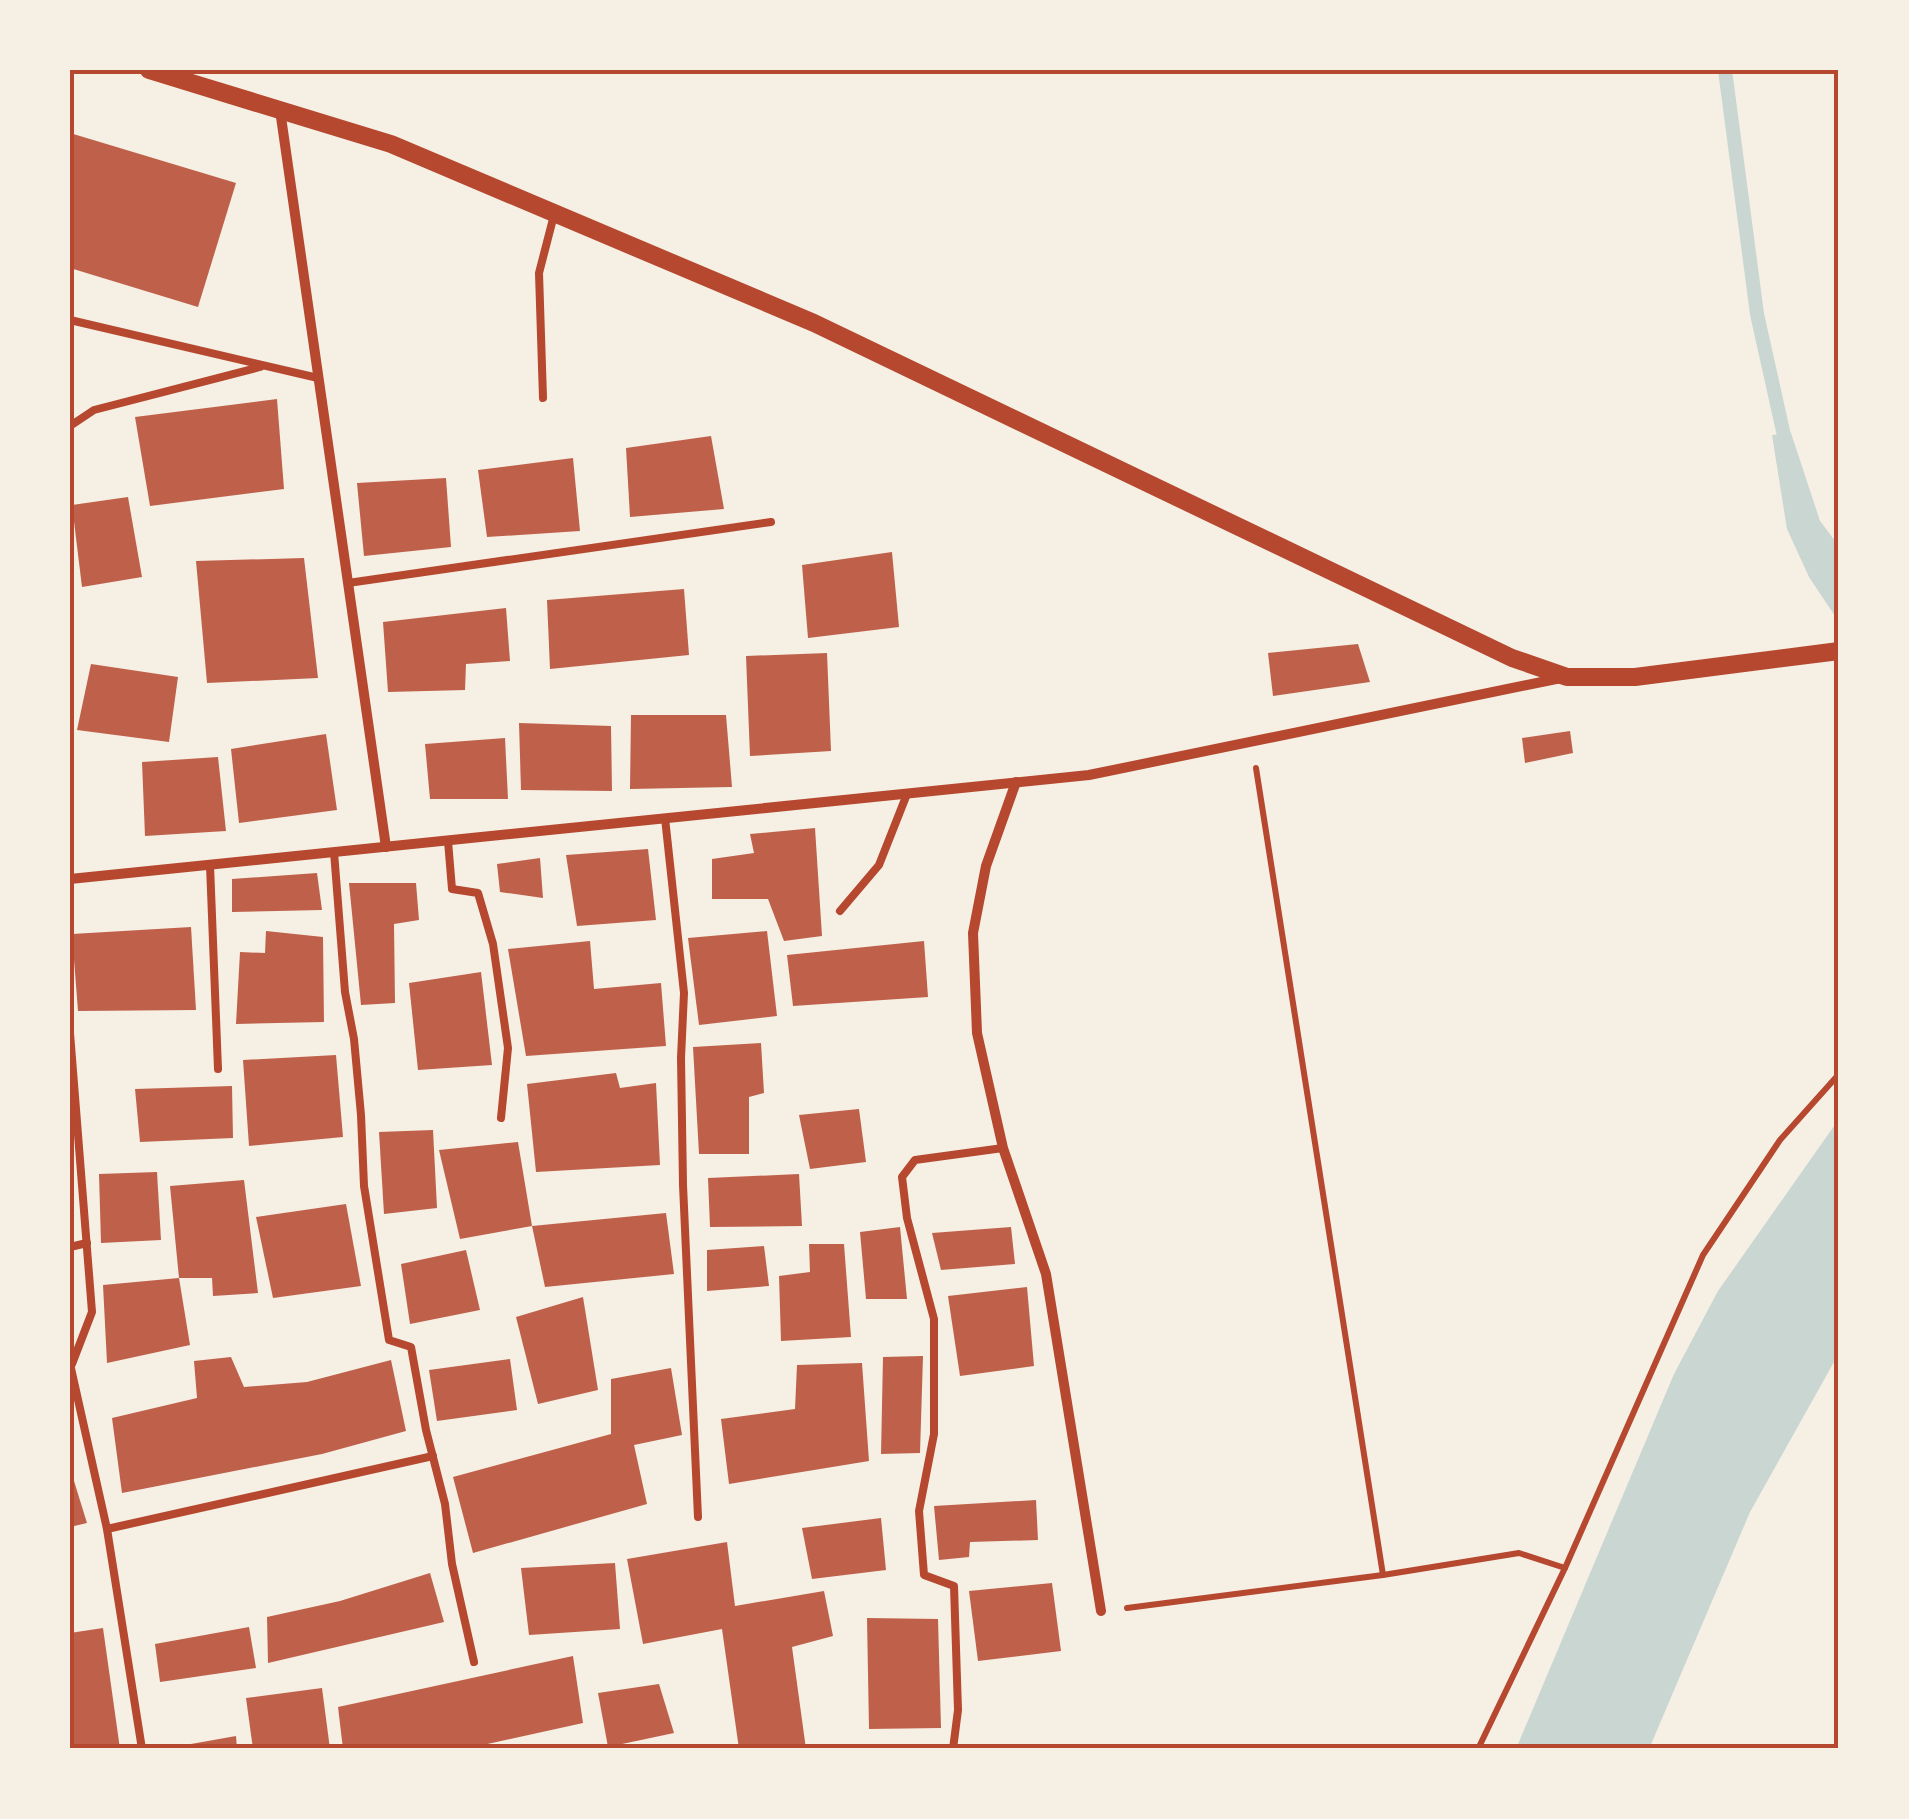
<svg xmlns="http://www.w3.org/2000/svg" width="1909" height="1819" font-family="Barlow,sans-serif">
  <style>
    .water { fill: #c9d6d2 }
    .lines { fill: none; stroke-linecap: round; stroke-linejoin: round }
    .stream { stroke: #c9d6d2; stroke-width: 14 }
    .building { fill: #bf614a }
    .path { stroke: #b5482f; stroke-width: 6 }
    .service { stroke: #b5482f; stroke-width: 8 }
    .minor { stroke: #b5482f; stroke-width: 10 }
    .tertiary { stroke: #b5482f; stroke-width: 18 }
    .neatline { fill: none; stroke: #b5482f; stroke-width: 4 }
  </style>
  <rect width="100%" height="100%" fill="#f6efe4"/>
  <g class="water">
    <polygon points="1791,433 1820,521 1839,546 1839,622 1809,577 1787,529 1772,435"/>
    <polygon points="1839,1119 1839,1353 1750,1512 1649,1749 1516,1749 1674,1374 1718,1291"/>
  </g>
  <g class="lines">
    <polyline class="stream" points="1725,70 1757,314 1787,449"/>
  </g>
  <g class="building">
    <polygon points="70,133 236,183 198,307 70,268"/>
    <polygon points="277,399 284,489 150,506 135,417"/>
    <polygon points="711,436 724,509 630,517 626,448"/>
    <polygon points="573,458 580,531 487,537 478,470"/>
    <polygon points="446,478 451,547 364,556 357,483"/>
    <polygon points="128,497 142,577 82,587 72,505"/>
    <polygon points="892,552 899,627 808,638 802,565"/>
    <polygon points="304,558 318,678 207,683 196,561"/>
    <polygon points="684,589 689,655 550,669 547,600"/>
    <polygon points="506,608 510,661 466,664 465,690 388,692 383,622"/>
    <polygon points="1358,644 1370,682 1273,696 1268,653"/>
    <polygon points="827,653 831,751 750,756 746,656"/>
    <polygon points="91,664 178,677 169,742 77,730"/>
    <polygon points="631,715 726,715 732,787 630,789"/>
    <polygon points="519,723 611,726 612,791 521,790"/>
    <polygon points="1570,731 1573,753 1525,763 1522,738"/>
    <polygon points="326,734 337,810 239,823 231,749"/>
    <polygon points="505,738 508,799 430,799 425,744"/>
    <polygon points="218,757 226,831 145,836 142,762"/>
    <polygon points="815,828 822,936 784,941 768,899 712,899 712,859 754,853 750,834"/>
    <polygon points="648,849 656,920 577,926 566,855"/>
    <polygon points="540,858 543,898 500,892 497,864"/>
    <polygon points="317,873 322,910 232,912 232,879"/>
    <polygon points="349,883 416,883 419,920 394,924 395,1003 361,1005"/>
    <polygon points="191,927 196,1010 78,1011 72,934"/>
    <polygon points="266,931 323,937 324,1022 236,1024 240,952 265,953"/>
    <polygon points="767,931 777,1016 699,1025 688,938"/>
    <polygon points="590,941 594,989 661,983 666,1046 526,1056 508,949"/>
    <polygon points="924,941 928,997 793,1006 787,955"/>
    <polygon points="481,972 492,1065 418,1070 409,983"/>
    <polygon points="761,1043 764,1093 749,1097 749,1154 699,1154 693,1047"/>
    <polygon points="336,1055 343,1137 249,1146 243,1060"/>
    <polygon points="616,1073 620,1088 656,1083 660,1165 536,1172 527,1084"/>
    <polygon points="232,1086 233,1138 140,1142 135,1089"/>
    <polygon points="859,1109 866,1162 810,1169 799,1115"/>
    <polygon points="433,1130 437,1208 384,1214 379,1132"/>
    <polygon points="518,1142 532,1226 666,1213 674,1274 545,1287 532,1226 460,1239 439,1150"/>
    <polygon points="157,1172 161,1240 101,1243 99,1174"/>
    <polygon points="799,1174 802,1226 710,1227 708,1178"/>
    <polygon points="244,1180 258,1293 213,1296 212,1278 179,1278 170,1186"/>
    <polygon points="346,1204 361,1286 273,1298 256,1217"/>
    <polygon points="900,1227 907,1299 866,1299 860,1232"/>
    <polygon points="1011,1227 1015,1264 941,1270 932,1233"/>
    <polygon points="809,1244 844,1244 851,1337 781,1341 779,1276 810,1272"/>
    <polygon points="764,1246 769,1286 707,1291 707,1250"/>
    <polygon points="466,1250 480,1310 410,1324 401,1264"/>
    <polygon points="179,1278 190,1345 107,1363 103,1285"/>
    <polygon points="1027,1287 1034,1366 960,1376 948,1296"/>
    <polygon points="583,1297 598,1390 538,1404 516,1317"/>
    <polygon points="923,1356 920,1453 881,1454 883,1357"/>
    <polygon points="231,1357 244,1387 307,1382 391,1360 406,1431 322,1454 122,1493 112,1418 197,1398 194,1361"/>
    <polygon points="510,1359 517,1410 437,1421 429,1370"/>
    <polygon points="862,1363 869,1461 729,1484 721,1419 795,1409 797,1365"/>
    <polygon points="671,1368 682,1435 634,1445 647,1504 473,1553 453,1477 611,1434 611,1379"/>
    <polygon points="70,1468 87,1523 70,1527"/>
    <polygon points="1036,1500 1038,1540 970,1542 969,1557 939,1560 934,1506"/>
    <polygon points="881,1518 886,1570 812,1579 802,1528"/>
    <polygon points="727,1542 735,1606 824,1591 833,1636 792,1647 806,1749 739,1749 722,1629 643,1644 627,1559"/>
    <polygon points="615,1563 620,1629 529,1635 521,1568"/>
    <polygon points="430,1573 444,1622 268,1663 267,1617 340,1601"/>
    <polygon points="1052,1583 1061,1651 978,1661 969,1591"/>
    <polygon points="867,1618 938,1619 941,1728 869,1729"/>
    <polygon points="249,1627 256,1668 160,1682 155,1644"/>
    <polygon points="103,1628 120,1749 70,1749 70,1633"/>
    <polygon points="573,1656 583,1723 465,1749 343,1749 338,1707"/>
    <polygon points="659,1684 674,1733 608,1747 598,1693"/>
    <polygon points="322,1688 330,1749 253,1749 246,1698"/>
    <polygon points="236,1736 237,1749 174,1749 174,1747"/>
  </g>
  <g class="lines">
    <g class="path">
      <polyline points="1256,768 1383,1575"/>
      <polyline points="1127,1608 1383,1575 1519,1553 1565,1568"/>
      <polyline points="1478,1749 1565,1568 1703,1255 1780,1140 1839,1074"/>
    </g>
    <g class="service">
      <polyline points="70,320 318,378"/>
      <polyline points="543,398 539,273 554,215"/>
      <polyline points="70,426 94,410 260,367"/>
      <polyline points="348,583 771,522"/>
      <polyline points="665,818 684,993 681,1058 683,1185 698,1517"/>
      <polyline points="448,841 452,889 478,893 493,944 508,1048 501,1118"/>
      <polyline points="334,852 345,992 354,1039 361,1115 364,1186 389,1340 411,1347 426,1430 445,1504 452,1564 474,1662"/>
      <polyline points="210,865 218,1069"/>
      <polyline points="840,911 879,865 907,794"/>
      <polyline points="70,1033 92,1312 72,1364"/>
      <polyline points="70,1247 87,1243"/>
      <polyline points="70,1364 107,1529 142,1749"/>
      <polyline points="107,1529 433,1456"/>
      <polyline points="953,1749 958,1710 954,1586 924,1575 919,1511 934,1434 934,1319 907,1218 902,1177 915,1160 1003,1148"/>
    </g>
    <g class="minor">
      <polyline points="280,110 386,847"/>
      <polyline points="1016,782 986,866 973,933 977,1033 1003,1148 1046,1274 1101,1611"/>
      <polyline points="70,879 1089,775 1561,678"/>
    </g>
    <polyline class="tertiary" points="149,70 391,144 814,323 1512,658 1567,677 1635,677 1839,651"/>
  </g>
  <rect width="1909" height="1819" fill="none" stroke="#f6efe4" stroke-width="145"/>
  <rect x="72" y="72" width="1764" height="1674" class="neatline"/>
</svg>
